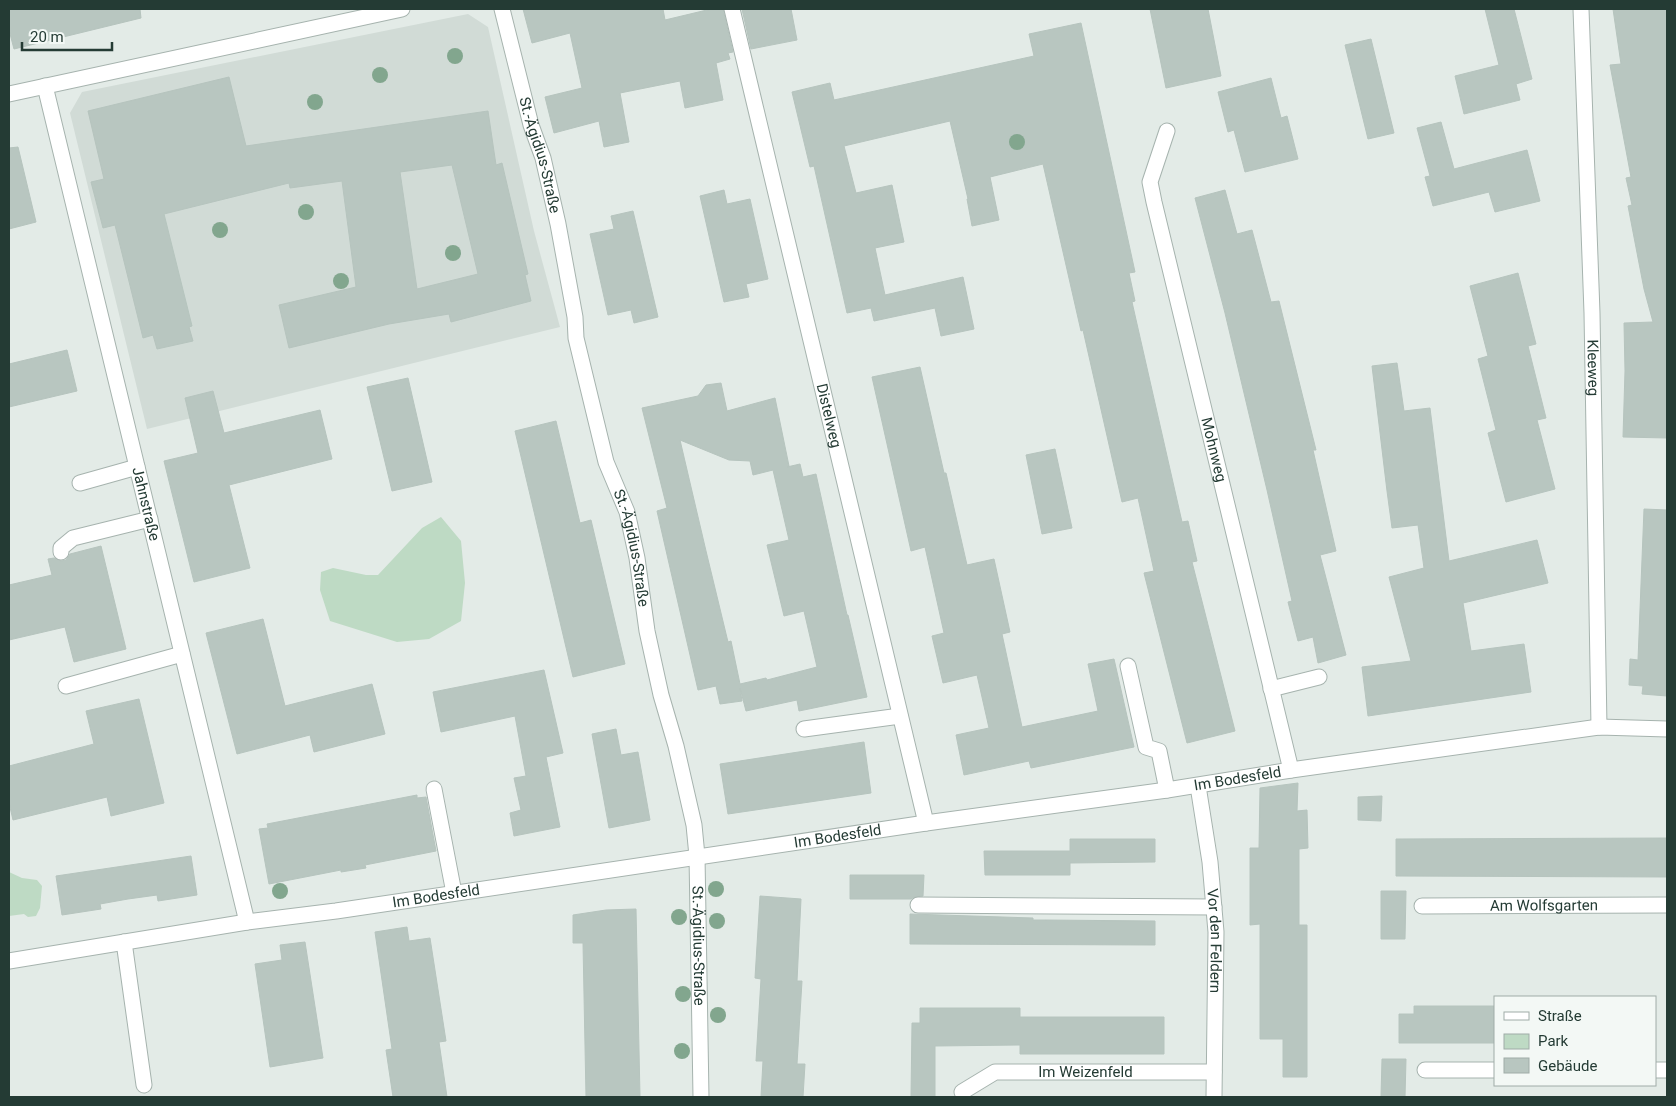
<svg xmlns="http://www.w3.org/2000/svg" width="1676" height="1106" font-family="Roboto,sans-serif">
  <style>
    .built { fill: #d1dbd6 }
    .green { fill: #bedac4 }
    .building { fill: #b8c6c0; stroke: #b6c4be; fill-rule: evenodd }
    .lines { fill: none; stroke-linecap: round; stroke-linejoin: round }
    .minor-casing { stroke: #a6b3ae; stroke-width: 17 }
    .minor { stroke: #fff; stroke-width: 15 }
    .tree { fill: #82a68e }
    .labels { text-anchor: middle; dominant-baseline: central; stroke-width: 4; stroke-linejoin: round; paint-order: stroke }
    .street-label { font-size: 15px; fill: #243b34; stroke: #f3f8f5 }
  </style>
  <rect width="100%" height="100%" fill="#e3ebe7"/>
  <polygon class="built" points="468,14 488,27 534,231 560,327 147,429 70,113 82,92"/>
  <g class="green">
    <polygon points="441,517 461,541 465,583 461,621 429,639 397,642 330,621 320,590 321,572 333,568 366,575 378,575 422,528"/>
    <polygon points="9,872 22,878 37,880 42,886 40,908 36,916 28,917 24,914 9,916"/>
  </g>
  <g class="building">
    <polygon points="9,9 140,9 141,18 14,49 9,30"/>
    <polygon points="523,9 663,9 665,20 711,9 723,9 733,52 728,53 730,59 716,63 723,100 685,108 680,81 620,93 629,142 604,147 599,121 554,133 545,97 582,88 570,33 532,43"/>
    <polygon points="742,9 791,9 797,40 751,49"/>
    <polygon points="1150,9 1208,9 1221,76 1166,88"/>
    <polygon points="1485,9 1514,9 1532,79 1516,84 1520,100 1464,114 1455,76 1499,65"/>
    <polygon points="1613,9 1667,9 1667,438 1623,437 1625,371 1624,323 1653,322 1644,289 1628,206 1632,205 1626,178 1631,177 1610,65 1621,64"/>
    <polygon points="1081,23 1135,272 1129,273 1135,301 1132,302 1182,522 1188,521 1197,561 1192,562 1235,731 1187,743 1144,573 1154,571 1138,498 1122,502 1083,330 1081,331 1043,164 990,177 999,220 972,226 967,199 968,199 950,121 844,146 856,193 892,185 904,242 875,248 885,295 963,277 974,329 941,336 935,308 874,321 871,308 847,313 814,166 810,167 792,92 830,83 834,100 1034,56 1029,34"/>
    <polygon points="1371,39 1394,133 1368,139 1345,45"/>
    <path d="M229 77 246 146 488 111 496 165 502 163 528 274 525 275 531 301 451 322 449 314 389 324 289 348 279 305 356 287 342 181 290 188 289 183 164 214 192 326 189 327 193 341 157 349 153 335 143 338 115 225 103 228 91 182 104 179 88 111ZM452 165 478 274 417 289 400 172Z"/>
    <polygon points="1271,78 1281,118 1287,116 1298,159 1245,172 1234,130 1228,132 1218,92"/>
    <polygon points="1441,122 1454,169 1527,150 1540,201 1495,212 1489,192 1433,206 1425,177 1430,176 1417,128"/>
    <polygon points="18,147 36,222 9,229 9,148"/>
    <polygon points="724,190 727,204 750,199 768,279 746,284 749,297 724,302 700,196"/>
    <polygon points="1225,190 1237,234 1252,230 1271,302 1279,301 1316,450 1313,450 1336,551 1320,555 1346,655 1318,663 1313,637 1298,641 1288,602 1292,601 1267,490 1225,313 1195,198"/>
    <polygon points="633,211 658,317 634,323 631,310 608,315 590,234 614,229 611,216"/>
    <polygon points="1518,273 1536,344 1528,346 1546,418 1537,420 1555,489 1506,502 1488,433 1496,430 1478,359 1488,356 1470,286"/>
    <polygon points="67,350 77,391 9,407 9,364"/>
    <polygon points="1397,363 1404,411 1430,408 1449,561 1537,540 1548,583 1463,603 1471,651 1524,644 1531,692 1368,716 1362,667 1411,661 1389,577 1424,568 1418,525 1392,528 1387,491 1372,366"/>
    <polygon points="920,367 944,473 946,473 967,565 994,559 1010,632 1002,634 1022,727 1098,711 1088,664 1114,659 1134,747 1031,768 1029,761 964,775 956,735 989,728 977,675 943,683 932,636 944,633 925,547 911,551 872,377"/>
    <polygon points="408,378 432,482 392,491 367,387"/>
    <path d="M721 383 727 411 775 398 789 466 787 467 800 464 803 477 816 474 847 615H848L867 697 799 711 797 700 746 711 740 688 742 701 720 704 716 686 698 690 657 511 667 508 642 408 698 396 706 385ZM680 440 729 460 750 461 753 475 773 470 789 540 767 545 784 616 804 611 817 667 767 680 766 678 740 684 731 641 728 642 706 551Z"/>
    <polygon points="213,391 224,433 320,410 332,459 229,485 250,568 194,582 164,461 198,453 185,398"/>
    <polygon points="556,421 580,523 591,520 625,664 573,677 515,431"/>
    <polygon points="1055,449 1072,528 1042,534 1026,455"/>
    <polygon points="1644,509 1667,510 1667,696 1642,694 1643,686 1629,685 1630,659 1638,660"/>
    <polygon points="101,546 126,649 74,662 65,627 9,640 9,585 52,575 48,559 54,558 61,561 66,560 70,554"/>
    <polygon points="263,619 285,706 372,684 385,734 314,752 310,735 237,754 206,633"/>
    <polygon points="544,670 563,753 546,757 560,827 514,836 510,813 521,810 514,778 526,776 515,716 441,732 433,692"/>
    <polygon points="139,699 164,803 111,816 107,797 13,820 9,803 9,766 94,744 86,711"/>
    <polygon points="616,729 621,755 638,752 650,820 609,828 592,734"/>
    <polygon points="864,742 871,793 728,814 720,764"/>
    <polygon points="1298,783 1297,811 1307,810 1308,848 1299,849 1299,925 1307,925 1307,1077 1283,1077 1283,1039 1260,1039 1260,924 1250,925 1250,848 1259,848 1260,788"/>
    <polygon points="417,795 417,798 426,797 436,851 365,865 366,868 341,872 341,870 269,884 259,829 268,828 267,824"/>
    <polygon points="1382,796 1381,821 1358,820 1358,797"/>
    <polygon points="1667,838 1667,877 1396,876 1396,839"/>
    <polygon points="1070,839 1155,839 1155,862 1070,863 1070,875 985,875 984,851 1070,851"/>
    <polygon points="191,856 197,895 158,901 157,895 128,899 100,904 101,909 62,915 56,876"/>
    <polygon points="850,875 924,875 923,896 914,897 911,899 850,899"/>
    <polygon points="1381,891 1406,891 1405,939 1381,939"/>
    <polygon points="760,896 801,899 797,981 802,981 797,1064 805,1064 803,1097 761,1097 763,1061 756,1061 761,979 755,978"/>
    <polygon points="636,909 640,1097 586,1097 583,943 573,943 573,915 606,910"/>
    <polygon points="910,914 1033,918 1033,920 1045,920 1155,921 1155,945 910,944"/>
    <polygon points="407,927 409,941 430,938 446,1041 439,1042 447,1097 393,1097 386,1050 392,1049 375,932"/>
    <polygon points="305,942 323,1058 270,1067 255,964 282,960 280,945"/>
    <polygon points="1414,1006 1495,1006 1495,1043 1399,1043 1399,1014 1414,1014"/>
    <polygon points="920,1008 1020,1008 1020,1017 1164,1017 1164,1054 1020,1054 1020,1045 935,1046 935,1097 911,1097 912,1023 920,1023"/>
    <polygon points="1382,1059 1406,1059 1405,1097 1381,1097"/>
  </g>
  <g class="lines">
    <defs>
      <g id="minor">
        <path id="s1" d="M502 9 531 125 543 158 558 224 575 317 576 338 606 462 627 512 637 558 647 631 661 695 676 746 694 825 697 856 701 1097"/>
        <path id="s2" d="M732 9 926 823"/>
        <path id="s3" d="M1581 9 1592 313 1599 727"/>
        <path id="s4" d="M45 86 247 922"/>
        <polyline points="9,94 402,9"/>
        <path id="s5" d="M1167 131 1150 182 1154 202 1291 770"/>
        <polyline points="80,483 137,467"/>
        <polyline points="61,552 61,548 73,538 150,519"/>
        <polyline points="1128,666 1146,747 1159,751 1167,790"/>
        <polyline points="66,686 182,654"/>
        <polyline points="1271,689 1319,677"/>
        <polyline points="804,729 900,716"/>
        <path id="s6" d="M1198 786 1210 862 1216 932 1214 1097"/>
        <polyline points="434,789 454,893"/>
        <polyline points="918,905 1214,907"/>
        <path id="s7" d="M1422 906 1667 905"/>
        <polyline points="124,942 144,1085"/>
        <path id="s8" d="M9 961 247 922 336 911 926 823 1167 790 1291 770 1599 727 1667 729"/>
        <polyline points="1425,1070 1495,1070"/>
        <polyline points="1655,1070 1667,1070"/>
        <path id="s9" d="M962 1092 995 1072H1214"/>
      </g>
    </defs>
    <use href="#minor" class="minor-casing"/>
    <use href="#minor" class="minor"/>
  </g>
  <g class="tree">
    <circle cx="455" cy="56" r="8"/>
    <circle cx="380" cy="75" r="8"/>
    <circle cx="315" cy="102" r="8"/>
    <circle cx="1017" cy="142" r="8"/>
    <circle cx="306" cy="212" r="8"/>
    <circle cx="220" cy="230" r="8"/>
    <circle cx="453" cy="253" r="8"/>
    <circle cx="341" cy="281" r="8"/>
    <circle cx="716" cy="889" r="8"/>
    <circle cx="280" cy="891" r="8"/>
    <circle cx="679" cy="917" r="8"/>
    <circle cx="717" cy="921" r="8"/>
    <circle cx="683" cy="994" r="8"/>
    <circle cx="718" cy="1015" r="8"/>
    <circle cx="682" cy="1051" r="8"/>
  </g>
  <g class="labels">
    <g class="street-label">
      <text stroke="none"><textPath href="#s1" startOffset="151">St.-Ägidius-Straße</textPath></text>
      <text stroke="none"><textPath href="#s3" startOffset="359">Kleeweg</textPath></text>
      <text stroke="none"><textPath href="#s2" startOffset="418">Distelweg</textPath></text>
      <text stroke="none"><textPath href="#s5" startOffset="329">Mohnweg</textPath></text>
      <text stroke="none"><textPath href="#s4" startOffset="430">Jahnstraße</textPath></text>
      <text stroke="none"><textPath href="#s1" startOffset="556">St.-Ägidius-Straße</textPath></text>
      <text stroke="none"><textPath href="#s8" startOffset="1242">Im Bodesfeld</textPath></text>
      <text stroke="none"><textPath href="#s8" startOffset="838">Im Bodesfeld</textPath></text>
      <text stroke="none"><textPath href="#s8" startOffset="432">Im Bodesfeld</textPath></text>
      <text stroke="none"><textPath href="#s7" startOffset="122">Am Wolfsgarten</textPath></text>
      <text stroke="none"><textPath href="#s6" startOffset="156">Vor den Feldern</textPath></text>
      <text stroke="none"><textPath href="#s1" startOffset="961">St.-Ägidius-Straße</textPath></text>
      <text stroke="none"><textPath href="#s9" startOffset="129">Im Weizenfeld</textPath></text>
    </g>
  </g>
  <rect width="1676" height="1106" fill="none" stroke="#243b34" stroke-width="20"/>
  <rect x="1494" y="996" width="162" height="90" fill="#f3f8f5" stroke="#a0aca8"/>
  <rect x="1504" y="1012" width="25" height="8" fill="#ffffff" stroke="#a0aca8"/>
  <text x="1538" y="1021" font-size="15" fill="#243b34">Straße</text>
  <rect x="1504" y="1034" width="25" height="15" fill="#bedac4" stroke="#a0aca8"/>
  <text x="1538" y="1046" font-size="15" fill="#243b34">Park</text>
  <rect x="1504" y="1058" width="25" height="15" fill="#b8c6c0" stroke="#a0aca8"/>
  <text x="1538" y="1071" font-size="15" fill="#243b34">Gebäude</text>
  <path d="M22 42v8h90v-8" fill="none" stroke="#243b34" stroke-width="2.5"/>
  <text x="30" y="42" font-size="15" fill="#243b34" stroke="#f3f8f5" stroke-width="4" paint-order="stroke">20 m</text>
</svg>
